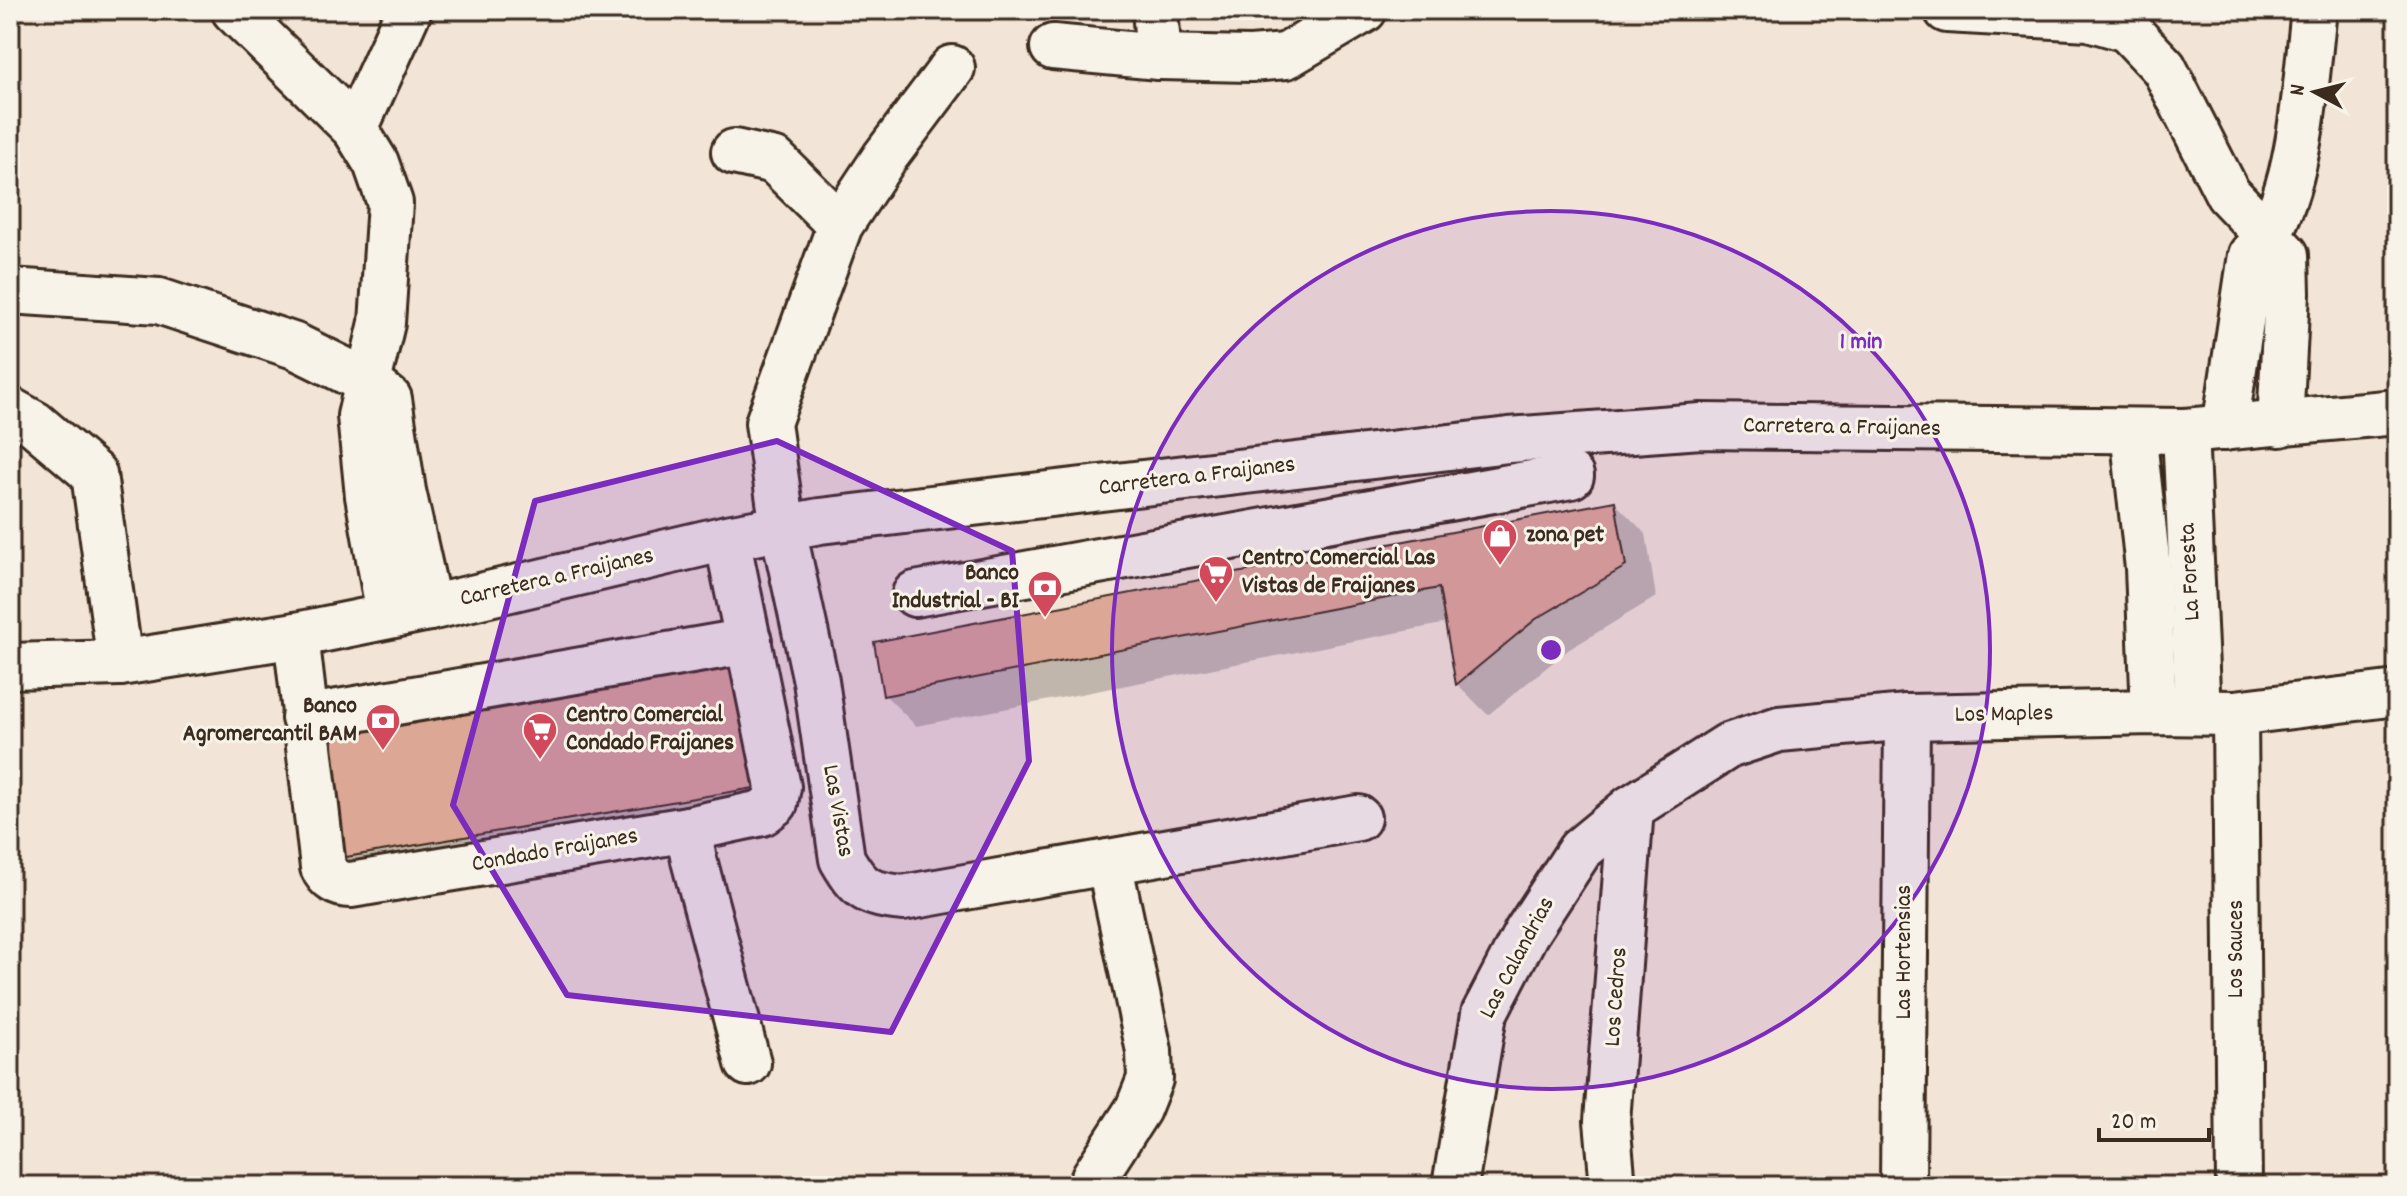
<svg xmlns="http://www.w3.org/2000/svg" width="2407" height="1196" font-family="Dekko,sans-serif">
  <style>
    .shadow { fill: #0003 }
    .building { fill: #dda795; stroke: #3b2a1e; stroke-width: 2 }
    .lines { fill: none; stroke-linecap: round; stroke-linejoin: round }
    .minor-casing { stroke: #3b2a1e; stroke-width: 50 }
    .major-casing { stroke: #3b2a1e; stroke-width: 50 }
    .minor { stroke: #f7f3e8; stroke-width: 44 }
    .major { stroke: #f7f3e8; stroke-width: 44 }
    .marked { fill: #7b2cbf; fill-opacity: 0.2; stroke: #7b2cbf; stroke-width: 6; stroke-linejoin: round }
    .ring { fill: none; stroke: #7b2cbf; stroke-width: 4 }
    .labels { text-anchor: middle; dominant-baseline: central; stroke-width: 6; stroke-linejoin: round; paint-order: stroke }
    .street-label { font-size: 24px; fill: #3b2a1e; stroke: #f7f3e8 }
    .poi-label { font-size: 24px; font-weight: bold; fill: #3b2a1e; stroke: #f7f3e8; text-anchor: start }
    .centre { fill: #7b2cbf; stroke: #f7f3e8; stroke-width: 4 }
    .ring-label { font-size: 24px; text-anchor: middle; font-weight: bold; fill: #7b2cbf; stroke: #f7f3e8; stroke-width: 6; stroke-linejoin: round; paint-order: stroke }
  </style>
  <rect width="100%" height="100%" fill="#f2e4d7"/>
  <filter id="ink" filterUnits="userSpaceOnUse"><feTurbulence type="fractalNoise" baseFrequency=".0125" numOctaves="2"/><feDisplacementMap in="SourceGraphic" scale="16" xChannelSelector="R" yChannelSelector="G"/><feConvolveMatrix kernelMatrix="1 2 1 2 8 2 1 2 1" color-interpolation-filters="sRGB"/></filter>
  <g filter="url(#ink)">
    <g class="shadow">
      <polygon points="1615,503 1646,534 1656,597 1568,650 1488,715 1457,684 1447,623 916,726 885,695"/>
      <polygon points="738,667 790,817 373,889 342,858"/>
    </g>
    <g class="building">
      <polygon points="1615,501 1626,566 1536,619 1456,685 1439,588 883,696 874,642"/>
      <polygon points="739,664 760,787 340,858 320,736"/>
    </g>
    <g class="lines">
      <defs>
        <g id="minor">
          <polyline points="234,10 355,129 376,163 390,203 382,323 360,416 368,496 389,615"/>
          <polyline points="1155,10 1159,57"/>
          <polyline points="1947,10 2089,18 2127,29 2164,68 2228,194 2286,255 2287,293 2280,424"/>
          <polyline points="1053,47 1159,57 1251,59 1286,56 1364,10"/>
          <path d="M952 68 885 157 840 225 768 423 783 529 816 681 842 859C860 890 867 894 903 898L1358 818"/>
          <polyline points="355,129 409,10"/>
          <polyline points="734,152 775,161 840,225"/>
          <polyline points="10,291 159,301 295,346 368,382 389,399 403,491 429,608"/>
          <polyline points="10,410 35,424 94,474 120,663"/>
          <path d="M2225 428 2251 255C2256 249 2263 243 2267 236 2302 180 2306 76 2314 10"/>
          <polyline points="2133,431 2148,568 2154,712"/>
          <polyline points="2185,431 2198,712"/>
          <polyline points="915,594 1571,476"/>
          <path d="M296 635 323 867C328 879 338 885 351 885L688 829 762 813 775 803 778 787 727 538"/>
          <polyline points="2235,713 2239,1186"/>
          <polyline points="304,718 749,641"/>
          <polyline points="688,829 694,860 748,1063"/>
          <polyline points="1094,1177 1138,1109 1150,1079 1149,1051 1109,862"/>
          <polyline points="1455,1186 1484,1014 1526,933 1580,850 1631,808 1728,746 1779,729 1907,717 2154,712 2235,713 2397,693"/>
          <polyline points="1613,1186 1607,1121 1631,808"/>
          <polyline points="1903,1186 1907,717"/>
        </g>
        <polyline id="major" points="10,666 120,663 296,635 429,608 727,538 820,521 1509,440 1701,426 2185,431 2397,412"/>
      </defs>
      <use href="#minor" class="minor-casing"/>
      <use href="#major" class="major-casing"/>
      <use href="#minor" class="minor"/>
      <use href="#major" class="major"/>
    </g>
  </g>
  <path class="marked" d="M777 441 1012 551 1029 761 891 1032 567 995 453 805 535 501Z"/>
  <circle cx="1551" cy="650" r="439" fill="#7b2cbf" fill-opacity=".12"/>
  <circle class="ring" cx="1551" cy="650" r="439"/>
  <defs>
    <symbol id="shop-pin" viewBox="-11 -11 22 30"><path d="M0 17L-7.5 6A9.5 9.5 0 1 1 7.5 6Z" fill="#d1495b" stroke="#f7f3e8"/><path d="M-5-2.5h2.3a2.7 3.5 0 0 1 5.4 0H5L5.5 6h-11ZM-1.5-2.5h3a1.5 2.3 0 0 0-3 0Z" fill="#fff"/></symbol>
    <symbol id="supermarket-pin" viewBox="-11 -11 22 30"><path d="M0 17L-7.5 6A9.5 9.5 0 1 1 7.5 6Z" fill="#d1495b" stroke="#f7f3e8"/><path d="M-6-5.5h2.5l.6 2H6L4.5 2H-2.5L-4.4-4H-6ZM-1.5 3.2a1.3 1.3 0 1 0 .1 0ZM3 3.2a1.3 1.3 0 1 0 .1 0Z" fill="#fff"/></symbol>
    <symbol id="bank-pin" viewBox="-11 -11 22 30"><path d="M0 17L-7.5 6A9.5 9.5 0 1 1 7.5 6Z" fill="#d1495b" stroke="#f7f3e8"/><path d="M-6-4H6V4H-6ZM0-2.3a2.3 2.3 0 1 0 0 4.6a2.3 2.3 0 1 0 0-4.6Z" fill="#fff"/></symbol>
  </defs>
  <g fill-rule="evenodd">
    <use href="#shop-pin" x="1480" y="516" width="40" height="54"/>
    <use href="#supermarket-pin" x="1196" y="553" width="40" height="54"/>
    <use href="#bank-pin" x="1025" y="568" width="40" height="54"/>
    <use href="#bank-pin" x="363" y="701" width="40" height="54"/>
    <use href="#supermarket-pin" x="520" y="710" width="40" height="54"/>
  </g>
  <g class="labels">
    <g class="street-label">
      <text transform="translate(1842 428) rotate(1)">Carretera a Fraijanes</text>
      <text transform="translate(1197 477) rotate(-7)">Carretera a Fraijanes</text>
      <text transform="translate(2191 572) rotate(-93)">La Foresta</text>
      <text transform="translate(557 578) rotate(-13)">Carretera a Fraijanes</text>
      <text transform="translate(2004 715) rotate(-1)">Los Maples</text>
      <text transform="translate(837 811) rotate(80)">Las Vistas</text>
      <text transform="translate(555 851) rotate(-10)">Condado Fraijanes</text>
      <text transform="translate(2237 949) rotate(-90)">Los Sauces</text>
      <text transform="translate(1905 952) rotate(-90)">Las Hortensias</text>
      <text transform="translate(1518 958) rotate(-62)">Las Calandrias</text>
      <text transform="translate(1617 997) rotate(-86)">Los Cedros</text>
    </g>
    <g class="poi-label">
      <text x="1526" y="536">zona pet</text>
      <text x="1242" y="559">Centro Comercial Las<tspan x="1242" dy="28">Vistas de Fraijanes</tspan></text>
      <text x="1019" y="574" text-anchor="end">Banco<tspan x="1019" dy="28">Industrial - BI</tspan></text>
      <text x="357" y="707" text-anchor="end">Banco<tspan x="357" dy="28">Agromercantil BAM</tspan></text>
      <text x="566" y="716">Centro Comercial<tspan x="566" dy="28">Condado Fraijanes</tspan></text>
    </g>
  </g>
  <circle cx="1551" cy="650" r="12" class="centre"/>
  <g class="ring-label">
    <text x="1861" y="348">1 min</text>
  </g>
  <rect width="2407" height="1196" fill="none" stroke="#f7f3e8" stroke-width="40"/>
  <rect x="20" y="20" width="2367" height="1156" fill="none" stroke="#3b2a1e" stroke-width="3" filter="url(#ink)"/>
  <g transform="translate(2315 92) rotate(277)" stroke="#f7f3e8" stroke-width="6" paint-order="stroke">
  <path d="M0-6L14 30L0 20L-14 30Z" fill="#3b2a1e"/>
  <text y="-12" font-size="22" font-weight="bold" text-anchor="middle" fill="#3b2a1e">N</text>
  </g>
  <path d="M2099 1128v12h110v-12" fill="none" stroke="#3b2a1e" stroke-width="4"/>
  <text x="2111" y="1128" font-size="24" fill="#3b2a1e" stroke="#f7f3e8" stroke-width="6" paint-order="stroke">20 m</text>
</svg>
